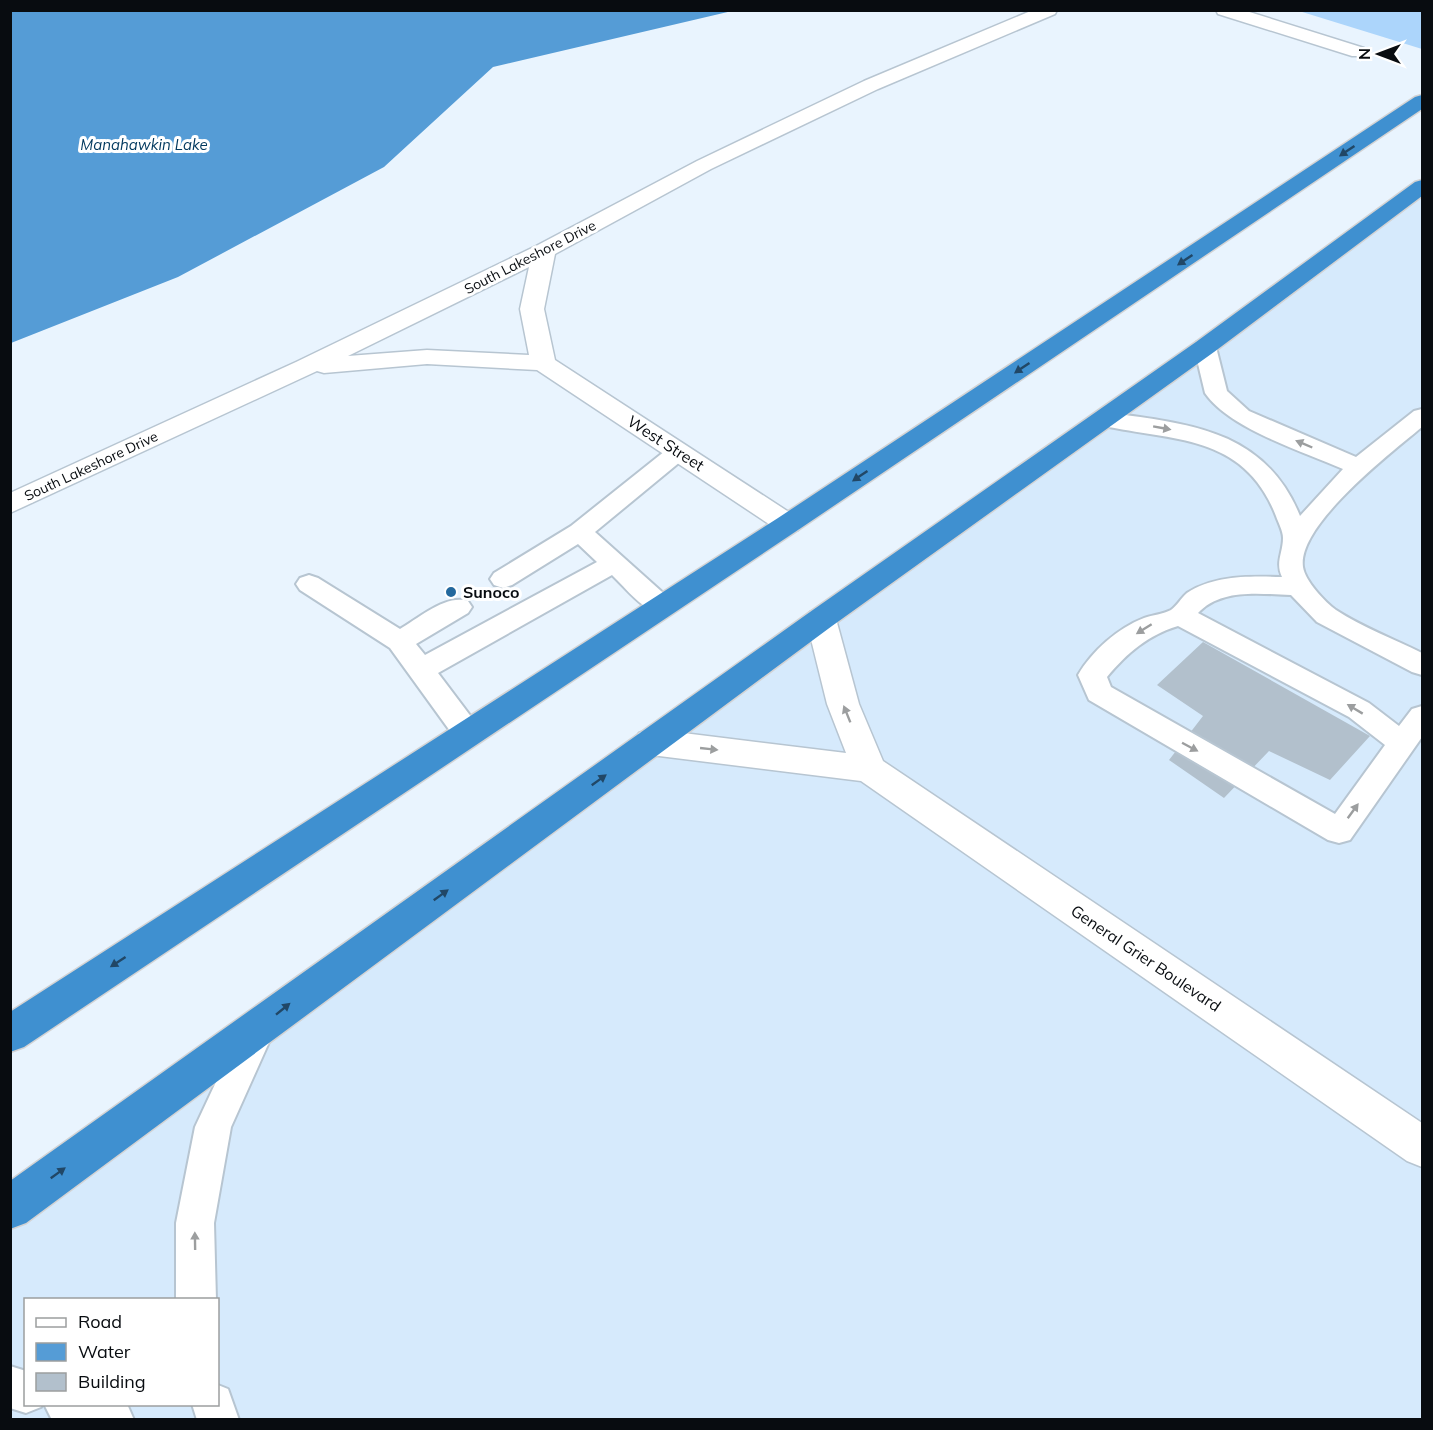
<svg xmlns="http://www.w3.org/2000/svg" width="1433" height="1430" font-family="Mulish,sans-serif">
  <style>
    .built { fill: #d6eafc; fill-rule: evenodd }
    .green { fill: #acd5fb }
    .water { fill: #559cd6 }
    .building { fill: #b2c0cc }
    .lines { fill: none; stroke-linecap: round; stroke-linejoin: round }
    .lane-casing { stroke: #b7c5d1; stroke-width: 4 }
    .street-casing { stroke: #b7c5d1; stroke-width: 3 }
    .highway-casing { stroke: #d3d3d4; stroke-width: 3 }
    .lane { fill: #fff; fill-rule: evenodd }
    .street { fill: #fff; fill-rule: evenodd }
    .highway { fill: #3f90d0; fill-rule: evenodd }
    .oneway { fill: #214766 }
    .oneway2 { fill: #9c9e9f }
    .poi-dot { fill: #23689d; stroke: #fff; stroke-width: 2 }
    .labels { text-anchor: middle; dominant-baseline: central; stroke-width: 6; stroke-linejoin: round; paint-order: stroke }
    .far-street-label { font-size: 14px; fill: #080c10; stroke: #fff }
    .far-water-label { font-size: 15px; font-style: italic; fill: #00385e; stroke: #fff }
    .street-label { font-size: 16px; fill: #080c10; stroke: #fff }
    .poi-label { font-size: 16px; font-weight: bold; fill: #080c10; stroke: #fff; text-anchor: start }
  </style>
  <rect width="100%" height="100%" fill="#e9f4fe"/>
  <path class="built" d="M1422 188V1419H11L10 1209ZM26 1300H218V1404H26Z"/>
  <polygon class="green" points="1299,11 1422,11 1422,49"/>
  <polygon class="water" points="11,10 732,10 732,11 493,67 384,167 178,277 11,343"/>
  <polygon class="building" points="1203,642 1370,736 1330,780 1269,751 1224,798 1169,760 1203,716 1157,685"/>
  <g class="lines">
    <defs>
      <g id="lane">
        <path d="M1205 341 1213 342 1216 347 1227 391 1249 411 1356 457 1414 411 1422 409V427C1392 452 1297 525 1303 567 1305 581 1325 602 1336 610 1362 627 1394 639 1422 653V675L1412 672 1317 622 1291 595C1260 594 1221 588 1198 613L1369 703 1399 726 1412 709 1422 706V737L1350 840 1339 843 1328 840 1089 700 1078 675C1092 651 1118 628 1144 618 1152 615 1164 614 1171 610 1177 606 1181 598 1187 593 1214 575 1251 576 1282 577 1275 562 1283 553 1283 538 1283 531 1278 522 1276 516 1243 431 1169 442 1096 424L1093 419 1096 414 1104 412C1187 424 1264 428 1300 516L1343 469C1302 451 1230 429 1205 393L1194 347 1197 342ZM1178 626 1349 717 1385 745 1335 814 1111 687 1107 677C1127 653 1148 635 1178 626Z"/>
        <path d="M678 445 686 447 690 452 686 457 595 532 671 600 675 606 671 612C648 619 628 590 612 575L438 673 478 726 482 734 478 742 468 745 458 742 390 648 300 590 296 584 300 578 309 575 318 578 400 629C419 618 446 594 468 601L472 607 468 613 416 644 425 655 597 562 578 544 512 585 503 588 494 585 490 579 494 573 571 526 670 447Z"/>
        <polygon points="257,1016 269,1020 274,1031 231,1127 214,1223 216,1300 176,1300 176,1223 195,1127 245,1020"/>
        <polygon points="10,1366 26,1371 26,1404 42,1404 41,1407 26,1413 10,1408"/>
        <polygon points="218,1385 228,1389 239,1420 197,1420 192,1404 218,1404"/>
        <polygon points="44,1404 127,1404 134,1420 52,1420"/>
      </g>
      <g id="street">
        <path d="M1033 10H1057L1055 14 878 89 711 169 555 254 544 309 555 360 798 518 802 524 798 530 788 533 778 530 537 370 427 364 324 373 317 371 10 513V493L296 362 536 246 697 161 864 81ZM529 267 520 309 529 355 427 350 348 356Z"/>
        <polygon points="1216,10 1243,10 1364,48 1367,52 1364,56 1352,56 1218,14"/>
        <polygon points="821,608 832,612 836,619 859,704 883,761 1422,1123 1422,1167 1407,1161 861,781 651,755 639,751 634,742 639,733 651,729 846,753 827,704 806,619 810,612"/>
      </g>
      <g id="highway">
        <polygon points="1422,95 1422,109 798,530 24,1047 10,1052 10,1012 778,518 1415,97"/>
        <polygon points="1422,180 1422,196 1214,352 832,626 26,1223 10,1229 10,1181 810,612 1196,342 1415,182"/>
      </g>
    </defs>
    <use href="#lane" class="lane-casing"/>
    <use href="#street" class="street-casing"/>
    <use href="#highway" class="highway-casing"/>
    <use href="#lane" class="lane"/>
    <use href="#street" class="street"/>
    <use href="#highway" class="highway"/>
  </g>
  <defs><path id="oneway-solid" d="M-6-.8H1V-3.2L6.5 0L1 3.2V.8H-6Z" transform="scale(1.5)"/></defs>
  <g class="oneway">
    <use href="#oneway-solid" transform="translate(1347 151) rotate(146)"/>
    <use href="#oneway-solid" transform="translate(1185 260) rotate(146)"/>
    <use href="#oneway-solid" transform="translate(1022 368) rotate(146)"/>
    <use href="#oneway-solid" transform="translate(860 476) rotate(146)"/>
    <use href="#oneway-solid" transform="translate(599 780) rotate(-36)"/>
    <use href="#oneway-solid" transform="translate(441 895) rotate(-36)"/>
    <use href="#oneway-solid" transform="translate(118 962) rotate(147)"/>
    <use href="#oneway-solid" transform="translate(283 1009) rotate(-39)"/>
    <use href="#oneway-solid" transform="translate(58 1173) rotate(-36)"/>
  </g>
  <g class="oneway2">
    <use href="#oneway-solid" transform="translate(1162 428) rotate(10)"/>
    <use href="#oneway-solid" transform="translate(1304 444) rotate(-157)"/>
    <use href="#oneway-solid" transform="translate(1144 629) rotate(148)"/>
    <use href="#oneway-solid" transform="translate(1355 709) rotate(-149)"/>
    <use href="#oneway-solid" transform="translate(847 714) rotate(-112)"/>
    <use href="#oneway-solid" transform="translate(1190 747) rotate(28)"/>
    <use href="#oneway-solid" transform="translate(709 749) rotate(6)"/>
    <use href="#oneway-solid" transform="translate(1353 811) rotate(-54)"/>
    <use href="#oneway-solid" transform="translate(195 1241) rotate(-91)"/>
  </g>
  <circle class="poi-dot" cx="451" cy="592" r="6"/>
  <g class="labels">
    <g class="far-street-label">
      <text transform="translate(530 257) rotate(-27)">South Lakeshore Drive</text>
      <text transform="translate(91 466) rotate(-25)">South Lakeshore Drive</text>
    </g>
    <g class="far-water-label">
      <text x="144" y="144">Manahawkin Lake</text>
    </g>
    <g class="street-label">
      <text transform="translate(666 443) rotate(33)">West Street</text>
      <text transform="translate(1146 958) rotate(34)">General Grier Boulevard</text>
    </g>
    <g class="poi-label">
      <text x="463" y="592">Sunoco</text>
    </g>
  </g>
  <rect width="1433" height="1430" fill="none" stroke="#080c10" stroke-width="24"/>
  <rect x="24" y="1298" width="195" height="108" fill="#ffffff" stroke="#9c9e9f" stroke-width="1.5"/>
  <rect x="36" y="1318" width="30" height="9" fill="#ffffff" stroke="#9c9e9f" stroke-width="1.5"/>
  <text x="78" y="1328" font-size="18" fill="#080c10">Road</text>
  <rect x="36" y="1343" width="30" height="18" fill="#559cd6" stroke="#9c9e9f" stroke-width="1.5"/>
  <text x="78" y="1358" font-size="18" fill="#080c10">Water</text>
  <rect x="36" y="1373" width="30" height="18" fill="#b2c0cc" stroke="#9c9e9f" stroke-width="1.5"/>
  <text x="78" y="1388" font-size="18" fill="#080c10">Building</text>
  <g transform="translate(1379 54) rotate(270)" stroke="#ffffff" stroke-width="4.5" paint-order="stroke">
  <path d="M0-4.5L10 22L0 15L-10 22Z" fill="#080c10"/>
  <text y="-9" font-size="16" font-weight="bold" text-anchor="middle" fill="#080c10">N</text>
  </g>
</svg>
